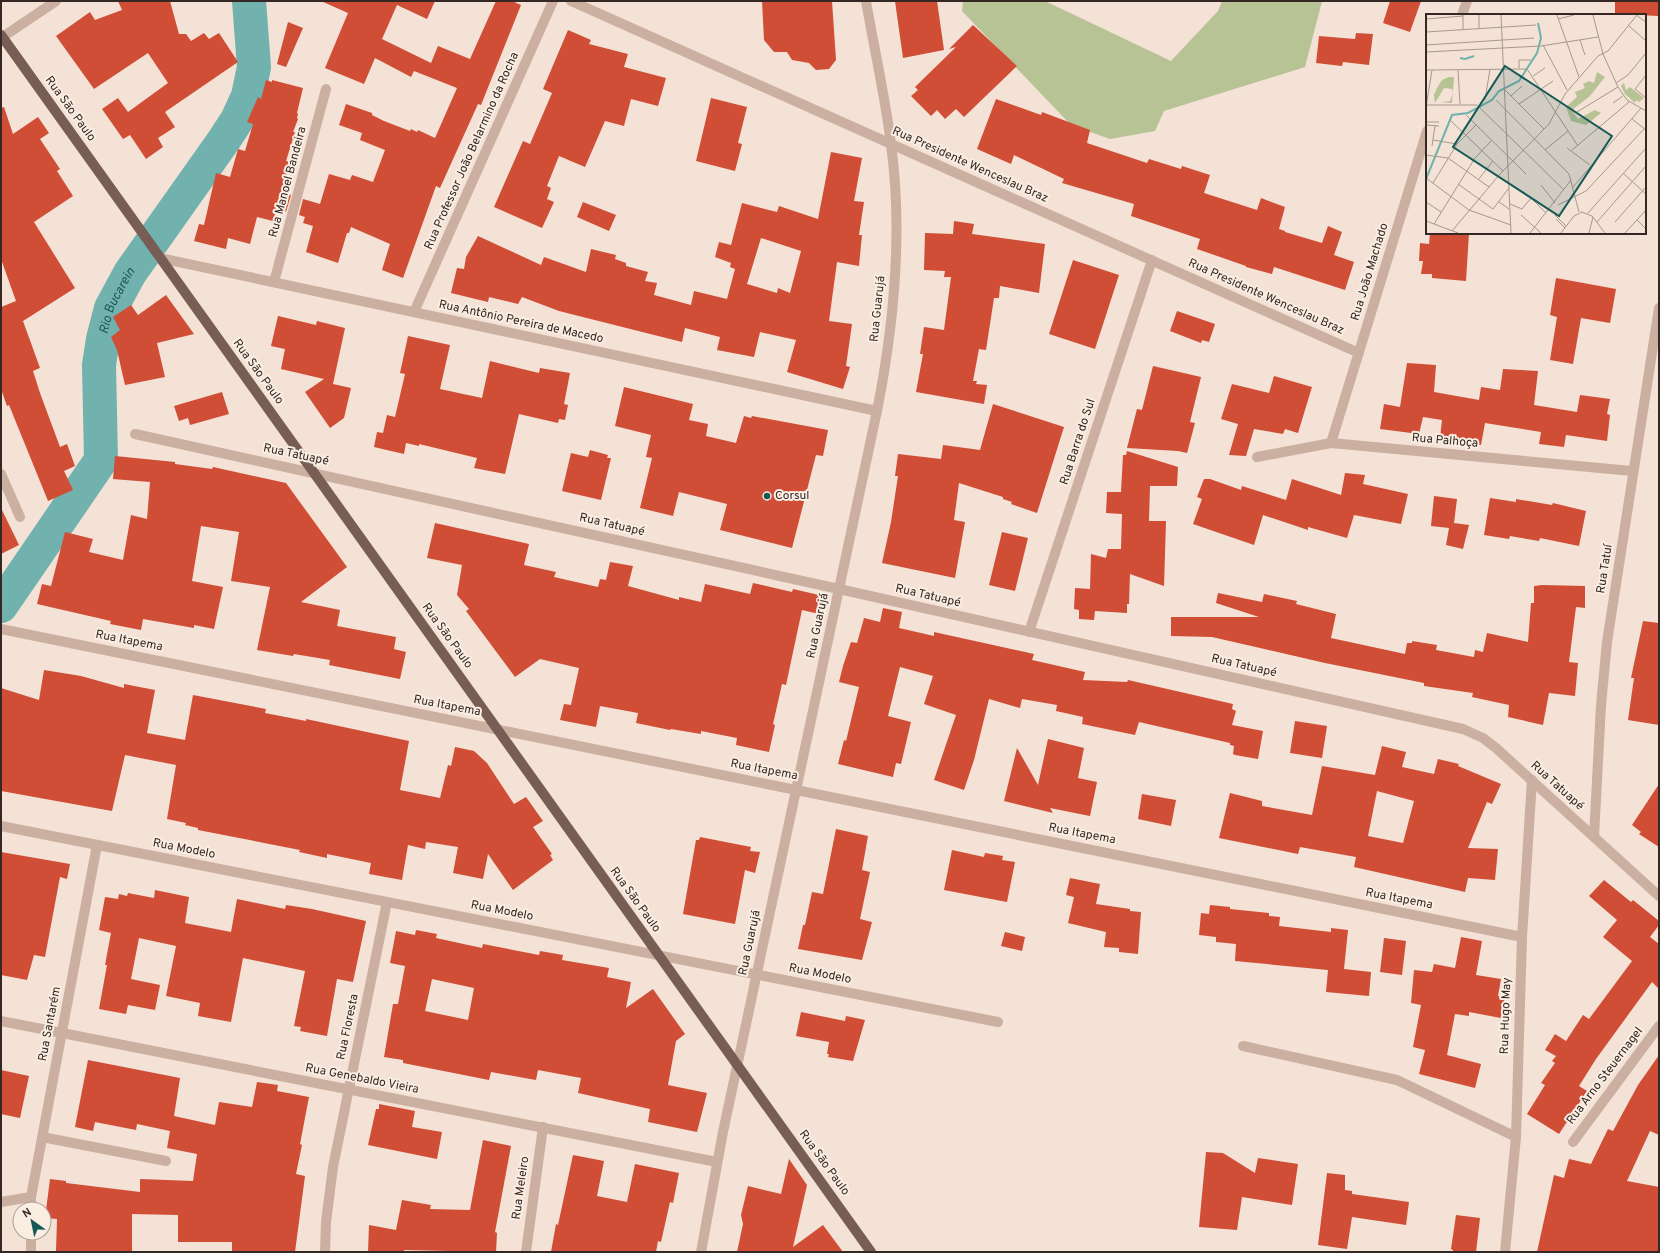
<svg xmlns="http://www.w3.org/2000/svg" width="1660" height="1253" font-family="Overpass,sans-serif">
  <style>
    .green { fill: #b7c295 }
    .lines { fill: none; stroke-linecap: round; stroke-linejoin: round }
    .river { stroke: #72b2ae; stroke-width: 34 }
    .building { fill: #d04d36; fill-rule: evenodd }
    .minor { stroke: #cbb0a1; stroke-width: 10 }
    .tertiary { stroke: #cbb0a1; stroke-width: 10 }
    .primary { stroke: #785d54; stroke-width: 10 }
    .poi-dot { fill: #175957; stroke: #faede2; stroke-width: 1.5 }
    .labels { text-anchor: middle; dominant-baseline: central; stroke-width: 4; stroke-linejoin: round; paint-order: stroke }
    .street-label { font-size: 12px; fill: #352824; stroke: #faede2 }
    .poi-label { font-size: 12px; fill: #352824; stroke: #faede2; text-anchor: start }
    .water-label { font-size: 13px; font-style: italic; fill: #175957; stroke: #faede2 }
    .inset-river { fill: none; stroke: #72b2ae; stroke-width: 2 }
    .inset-road { fill: none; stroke: #a7988e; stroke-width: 1 }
    .view { fill: #175957; fill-opacity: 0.15; stroke: #175957; stroke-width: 2 }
    .inset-edge { fill: none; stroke: #352824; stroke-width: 2 }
  </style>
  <rect width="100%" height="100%" fill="#f3e2d5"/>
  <polygon class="green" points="963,1 1045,1 1171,61 1218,11 1222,1 1322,1 1305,67 1164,111 1155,131 1110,139 1071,125 962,11"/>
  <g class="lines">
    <path class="river" id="s1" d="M1 606 101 460 99 365 103 339 111 308 130 273 224 140 237 120 248 96 254 67 249 1"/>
  </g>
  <g class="building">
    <polygon points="118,1 170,1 179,34 186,34 191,41 204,33 209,39 219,33 238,62 165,112 175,127 158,138 163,147 146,159 130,135 123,139 102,109 118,98 128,112 168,83 148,53 94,89 56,36 90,12 95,20 122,10"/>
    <polygon points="321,1 435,1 427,19 397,5 382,39 431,63 438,46 470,59 496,1 512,1 521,5 481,105 478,104 440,188 436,186 403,278 382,270 390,244 351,227 349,233 347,233 338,263 306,252 313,226 303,223 305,217 299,215 303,199 320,204 329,174 350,180 352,175 373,182 385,150 360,140 362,133 339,125 346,104 372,113 372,115 384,121 410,131 411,129 417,132 418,130 435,138 457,88 414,71 411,77 375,58 364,84 325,68 348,13"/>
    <polygon points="762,1 832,1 836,60 829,69 816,70 809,63 792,60 787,52 774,52 764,40"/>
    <polygon points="895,1 937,1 944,50 903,58"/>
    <polygon points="1390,1 1421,1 1410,32 1383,23"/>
    <polygon points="1615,1 1659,1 1659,16 1615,14"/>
    <polygon points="288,22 303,28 286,67 277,64"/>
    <polygon points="973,25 1017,66 964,117 956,109 945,119 937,110 931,116 911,96 918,90 915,87 956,47 949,49"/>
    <polygon points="568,30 591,40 589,44 628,54 624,67 666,78 658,106 631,99 624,126 605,121 585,167 559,156 547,186 551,188 547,199 554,202 542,228 494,207 523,141 530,144 552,93 543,89"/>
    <polygon points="1356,33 1373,34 1369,65 1343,62 1342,66 1316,63 1319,36 1355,39"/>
    <polygon points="266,80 272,82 272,80 303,88 297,113 298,114 297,118 298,119 293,132 295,132 286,161 290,162 281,193 291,195 286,212 276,210 273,221 257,217 250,244 228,238 226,249 194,241 199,224 204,225 216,173 230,177 238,149 245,151 253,124 247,122 258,97 261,99"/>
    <polygon points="711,98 747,107 738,143 742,144 735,171 696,161"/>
    <polygon points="996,99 1041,115 1042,112 1090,130 1087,143 1147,163 1149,159 1181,169 1182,166 1210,175 1204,193 1257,210 1261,198 1285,207 1279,229 1285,231 1285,232 1322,243 1328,226 1342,232 1334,255 1354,262 1345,290 1274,267 1272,274 1246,267 1246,266 1197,249 1200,239 1131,216 1134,204 1062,183 1064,179 1014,155 1011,164 977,149"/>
    <polygon points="4,107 13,134 38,117 49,133 40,139 60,169 57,171 73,196 34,222 75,288 23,321 40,368 33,371 40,393 60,447 67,444 75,466 64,471 73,490 48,501 9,405 7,406 1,389 1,307 16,301 1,259 1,108"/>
    <path d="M831 152 862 158 854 201 864 202 859 235H862L859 266 837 262 829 321 852 324 846 366 850 367 843 389 787 372 796 340 760 332 754 357 717 350 720 337 685 328 682 342 559 311 522 297 518 304 489 297 488 302 451 293 457 268 464 269 466 257 478 236 541 265 544 257 586 272 591 249 616 255 615 259 626 263V266L648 272 645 281 657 283 654 295 691 305 694 291 727 299 735 269 730 267 731 263 715 257 719 242 731 245 742 203 777 212 779 206 818 219ZM761 238 801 251 790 293 778 288 777 293 747 284Z"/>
    <polygon points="583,202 616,215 609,231 577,217"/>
    <polygon points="954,221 974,224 972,234 1045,244 1039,293 1000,286 999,298 994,298 986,350 979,349 973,381 977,381 976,384 987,385 984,404 916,392 923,354 920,354 924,327 944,330 951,277 944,277 945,271 924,270 925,233 953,234"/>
    <polygon points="1430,233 1469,233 1466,281 1432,278 1432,274 1421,274 1423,261 1419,261 1420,243 1429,244"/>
    <polygon points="1073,260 1119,275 1095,349 1049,334"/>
    <polygon points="1556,278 1616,289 1610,323 1581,318 1573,364 1550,360 1557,317 1550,315"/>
    <polygon points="166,295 194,334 157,343 165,377 125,385 117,350 111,337 120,330 113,317 131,305 138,315"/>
    <polygon points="1177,311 1215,324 1209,342 1202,340 1201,343 1170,331"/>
    <polygon points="278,316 316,325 317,321 345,328 333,384 351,388 344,418 330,428 305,392 324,379 281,369 285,349 271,346"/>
    <polygon points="408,336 450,345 440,389 482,398 490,361 539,373 540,368 570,373 564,404 568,405 565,420 559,419 558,423 519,414 505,474 474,468 477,458 419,444 419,446 406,443 404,454 374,447 377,432 383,433 387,415 395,417 405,374 400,373"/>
    <polygon points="1407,363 1436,365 1434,392 1479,400 1481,387 1500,390 1503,369 1538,371 1534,405 1577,412 1580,395 1610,399 1607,414 1610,415 1607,441 1566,435 1564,447 1539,444 1541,432 1485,423 1481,445 1440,438 1442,420 1423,417 1419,434 1380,429 1384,404 1400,407"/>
    <polygon points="1153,366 1201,377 1190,422 1195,423 1187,453 1178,451 1127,448 1137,409 1142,410"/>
    <polygon points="1274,376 1312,387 1298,433 1285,429 1283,434 1254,429 1246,456 1229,455 1238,424 1221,419 1232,384 1269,393"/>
    <polygon points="624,387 693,404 689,420 708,424 706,436 736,443 744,416 751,418 752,416 828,430 823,456 816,455 792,548 720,530 727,504 679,492 673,516 640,508 652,458 646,457 651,435 615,426"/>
    <polygon points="222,392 229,414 190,425 188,418 179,421 174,406"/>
    <polygon points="993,404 1064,427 1037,513 1011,504 1012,502 1003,499 1003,497 959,483 954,520 965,522 955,578 882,563 891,522 898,476 895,476 898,454 941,459 943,445 980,450"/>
    <polygon points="590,450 608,455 607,458 611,458 601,500 562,491 571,453 588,457"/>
    <polygon points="1127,451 1178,467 1177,486 1150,486 1149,521 1166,521 1164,586 1130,574 1129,604 1127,604 1127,613 1095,611 1094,620 1079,619 1079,610 1074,609 1075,588 1090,589 1091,554 1106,558 1108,549 1121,549 1122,514 1106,513 1107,492 1121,492 1123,455 1126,455"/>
    <polygon points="115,456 175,462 175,464 212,469 213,467 286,483 347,567 301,602 340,610 337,626 396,637 394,649 406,652 400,679 329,665 330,660 294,654 293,656 257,650 270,587 231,581 239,532 201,526 192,581 223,587 214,629 194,625 194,628 143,619 141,630 110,624 111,621 37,604 42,584 51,586 65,532 93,539 89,552 123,560 131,515 147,519 150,482 113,479"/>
    <polygon points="1345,473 1365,475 1363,484 1408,494 1401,524 1354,515 1347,538 1308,527 1308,530 1263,515 1254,545 1193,524 1202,499 1197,497 1204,479 1210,479 1241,490 1242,486 1286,500 1292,479 1341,495"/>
    <polygon points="1434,496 1457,499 1454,523 1469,525 1463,549 1446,545 1449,528 1431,526"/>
    <polygon points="1490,498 1516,502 1516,499 1552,505 1553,503 1586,511 1579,546 1540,538 1539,541 1510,536 1509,539 1484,535"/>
    <polygon points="1,508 19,545 1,554"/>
    <polygon points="435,523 529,544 524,565 556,572 554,577 598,587 600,579 606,580 610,562 633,566 628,586 679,600 679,597 701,602 705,584 750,594 753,583 792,592 793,589 819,595 822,600 819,614 802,610 786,685 782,684 773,724 775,725 769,752 736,745 737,738 701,731 701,734 671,729 670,730 636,723 638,713 600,706 596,727 560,720 564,704 571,705 579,668 540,659 515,677 466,611 469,609 457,595 462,565 427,558"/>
    <polygon points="1002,532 1028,538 1015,591 989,585"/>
    <polygon points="1542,585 1585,586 1585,608 1576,607 1569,662 1578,663 1575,696 1549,693 1543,725 1508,717 1509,705 1472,697 1473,693 1424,686 1424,683 1325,663 1212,637 1171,636 1171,617 1259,617 1216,603 1218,593 1262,602 1264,594 1297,601 1296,604 1336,614 1331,638 1405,654 1407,643 1412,643 1412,641 1437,645 1436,650 1474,657 1475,650 1483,652 1487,633 1528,642 1531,603 1534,603 1534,586"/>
    <polygon points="883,608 902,612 899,628 934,636 934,632 1034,654 1032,660 1085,672 1083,680 1127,682 1128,680 1233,704 1232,709 1236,711 1232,725 1263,731 1258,759 1235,755 1233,754 1234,746 1230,745 1230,743 1139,722 1135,735 1082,724 1083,717 1056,711 1057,705 1022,699 1020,708 989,699 974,760 964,790 934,780 956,715 924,704 933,676 900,667 888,716 911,722 901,764 896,763 893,777 838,764 844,740 846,741 859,687 839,682 843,666 851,642 857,643 864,618 880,622"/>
    <polygon points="1643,621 1659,623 1659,725 1628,720 1634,678 1631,678"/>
    <polygon points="44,670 81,676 124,688 124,684 155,690 147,733 185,740 193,695 266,709 265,713 306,721 306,719 409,741 400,790 440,798 448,765 451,766 455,747 474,751 487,763 514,804 526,797 543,821 533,827 552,854 550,855 553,860 513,890 488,854 483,879 453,873 458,847 426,842 425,849 408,845 402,880 369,874 371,863 327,854 327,858 299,852 300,850 198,830 198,828 185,825 186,823 167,819 176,765 125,755 112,811 1,791 1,688 39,700"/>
    <polygon points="1295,721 1327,726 1322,758 1290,753"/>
    <polygon points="1048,739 1084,748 1078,778 1097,782 1090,816 1050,808 1053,813 1004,801 1017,748 1038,785"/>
    <path d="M1382 746 1406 752 1402 767 1434 774 1438 759 1459 764 1458 766 1501 784 1492 804 1487 802 1468 848 1498 849 1495 880 1468 878 1465 892 1354 867 1356 857 1300 847 1298 854 1219 838 1230 793 1262 801V806L1312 815 1322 766 1375 775ZM1377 791 1414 801 1403 843 1368 836Z"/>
    <polygon points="1659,784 1659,847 1639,834 1641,832 1632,825"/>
    <polygon points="1142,794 1176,800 1171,826 1138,819"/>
    <polygon points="836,829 868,836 862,870 870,872 860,919 872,922 862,960 798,949 803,925 805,925 812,892 823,894"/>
    <polygon points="700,837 751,847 750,851 760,852 755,873 745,870 735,924 683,914 696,840 699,840"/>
    <polygon points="952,850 984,857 985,853 1003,856 1002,860 1015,862 1007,902 944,890"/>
    <polygon points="1,852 70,864 67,879 60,877 45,957 34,955 27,980 1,975"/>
    <polygon points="1070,878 1100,884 1096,904 1130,909 1130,911 1141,912 1138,954 1119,952 1119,948 1104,947 1106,932 1068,923 1074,897 1066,895"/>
    <polygon points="1604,880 1631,902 1633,900 1659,921 1659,925 1650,937 1659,944 1659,989 1652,982 1596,1059 1579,1086 1587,1091 1559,1134 1527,1114 1545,1085 1541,1083 1555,1063 1552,1061 1556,1056 1545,1050 1555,1034 1566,1041 1583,1015 1589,1019 1632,961 1603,937 1617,920 1589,896"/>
    <polygon points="155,890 189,897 185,923 231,932 237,899 285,909 286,905 312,909 366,921 353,982 337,979 327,1036 300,1031 301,1027 294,1026 305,971 243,958 231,1022 198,1016 200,1003 166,996 176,946 139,938 131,979 160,985 155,1010 128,1005 126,1014 99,1009 107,965 105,965 111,933 99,930 105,897 118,899 119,894 127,896 128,893 154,898"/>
    <polygon points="1210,905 1230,907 1230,909 1269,913 1269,916 1280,917 1279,926 1331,932 1331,928 1348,930 1344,969 1371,972 1369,996 1326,992 1328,970 1235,961 1236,944 1216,942 1216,937 1199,935 1201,913 1209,914"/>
    <path d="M416 930 437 934 436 938 482 948 483 944 539 955 540 951 563 955 562 960 609 968 607 977 631 982 626 1008 653 989 685 1034 676 1041 668 1085 707 1093 697 1132 648 1122 650 1109 578 1093 581 1078 538 1070 536 1080 491 1072 489 1080 403 1063V1060L384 1057 393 1004H398L405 966 390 963 396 931 415 935ZM432 979 474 988 468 1020 425 1011Z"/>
    <polygon points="1005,932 1025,937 1022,951 1001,946"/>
    <polygon points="1461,937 1482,941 1476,975 1501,979 1498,996 1505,997 1501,1018 1469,1012 1469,1016 1455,1014 1447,1055 1481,1064 1475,1088 1419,1074 1425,1050 1413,1047 1421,1005 1411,1003 1414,970 1432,972 1434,964 1455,968"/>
    <polygon points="1384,938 1406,941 1402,975 1380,972"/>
    <polygon points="801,1012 845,1021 846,1016 865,1020 853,1061 828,1057 829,1054 827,1054 829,1042 796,1036"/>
    <polygon points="1659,1055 1659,1135 1650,1131 1627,1181 1659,1187 1659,1252 1537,1252 1554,1175 1564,1178 1569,1159 1591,1164 1608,1129 1613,1131 1638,1085"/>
    <polygon points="88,1060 180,1078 174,1116 215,1125 219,1102 252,1107 257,1082 278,1085 277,1091 309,1097 300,1144 302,1145 296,1174 305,1176 295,1252 232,1252 232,1242 178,1242 178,1215 132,1214 132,1252 56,1252 57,1219 45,1218 50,1179 66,1181 66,1183 140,1192 140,1179 193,1181 197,1154 167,1148 170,1131 137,1124 136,1130 95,1122 93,1131 75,1127"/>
    <polygon points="1,1070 29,1076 20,1118 1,1114"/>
    <polygon points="379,1104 415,1111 412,1127 442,1132 437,1159 368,1145 376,1109 379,1109"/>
    <polygon points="483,1140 511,1146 495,1232 497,1233 496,1252 404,1250 404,1252 368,1252 369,1225 396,1230 402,1200 431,1205 430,1209 470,1210"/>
    <polygon points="1206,1152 1223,1153 1255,1173 1258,1158 1298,1164 1292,1205 1242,1197 1237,1230 1199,1227"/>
    <polygon points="573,1155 604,1161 597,1196 627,1202 635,1164 679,1173 673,1203 670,1202 661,1242 658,1241 656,1252 551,1252 556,1224 558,1225"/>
    <polygon points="789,1159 807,1185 793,1247 823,1225 843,1252 737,1252 743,1224 741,1215 748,1186 781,1194"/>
    <polygon points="1327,1173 1345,1175 1345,1190 1352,1191 1352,1194 1409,1202 1406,1225 1352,1217 1347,1249 1318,1245"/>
    <polygon points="1456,1215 1480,1218 1476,1252 1453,1252 1453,1250 1451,1249"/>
  </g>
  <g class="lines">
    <g class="minor">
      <polyline points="571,1 1359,353"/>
      <polyline points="1462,15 1467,1"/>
      <polyline points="1,38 56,1"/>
      <polyline points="160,258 877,411"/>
      <polyline points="274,282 326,89"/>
      <polyline points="414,312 553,1"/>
      <polyline points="135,434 839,589 1463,729 1483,738 1496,748 1659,896"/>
      <polyline points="1331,443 1427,131"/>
      <polyline points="1257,457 1331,443 1632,471"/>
      <polyline points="1,474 20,517"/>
      <polyline points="1,629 1522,937"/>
      <polyline points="1029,632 1152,260"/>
      <polyline points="1,826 998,1022"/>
      <polyline points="1594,837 1601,705 1607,642 1659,308"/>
      <polyline points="1,1021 717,1162"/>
      <polyline points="1243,1046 1397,1080 1516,1137"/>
      <polyline points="42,1137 166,1161"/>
      <polyline points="1573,1142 1659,1026"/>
      <polyline points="1,1202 31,1197"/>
      <polyline points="31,1209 31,1197 97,845"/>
      <polyline points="31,1252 31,1233"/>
      <polyline points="325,1252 326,1222 333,1167 387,902"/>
      <polyline points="526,1252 543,1127"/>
      <polyline points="1505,1252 1516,1137 1522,937 1532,780"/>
    </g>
    <path class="tertiary" d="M701 1252 723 1132 877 411C894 325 903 232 891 144 885 96 874 48 866 1"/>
    <polyline class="primary" points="1,35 871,1252"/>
  </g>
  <circle class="poi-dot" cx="767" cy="496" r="4"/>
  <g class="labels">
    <g class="street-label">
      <text transform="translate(70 109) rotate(54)">Rua São Paulo</text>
      <text transform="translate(472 151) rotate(-66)">Rua Professor João Belarmino da Rocha</text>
      <text transform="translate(970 165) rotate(24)">Rua Presidente Wenceslau Braz</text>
      <text transform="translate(288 182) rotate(-75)">Rua Manoel Bandeira</text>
      <text transform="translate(1370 272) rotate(-73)">Rua João Machado</text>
      <text transform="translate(1266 297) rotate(24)">Rua Presidente Wenceslau Braz</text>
      <text transform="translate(878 309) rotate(-84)">Rua Guarujá</text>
      <text transform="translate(521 322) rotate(12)">Rua Antônio Pereira de Macedo</text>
      <text transform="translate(258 372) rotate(54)">Rua São Paulo</text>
      <text transform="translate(1445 441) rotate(5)">Rua Palhoça</text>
      <text transform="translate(1078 442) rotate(-72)">Rua Barra do Sul</text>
      <text transform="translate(296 455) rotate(12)">Rua Tatuapé</text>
      <text transform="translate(612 525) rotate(13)">Rua Tatuapé</text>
      <text transform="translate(1605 569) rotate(-81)">Rua Tatuí</text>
      <text transform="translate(928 596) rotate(13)">Rua Tatuapé</text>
      <text transform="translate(818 626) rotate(-78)">Rua Guarujá</text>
      <text transform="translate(447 636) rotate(54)">Rua São Paulo</text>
      <text transform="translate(129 641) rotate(11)">Rua Itapema</text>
      <text transform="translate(1244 666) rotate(13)">Rua Tatuapé</text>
      <text transform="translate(447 706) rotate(11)">Rua Itapema</text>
      <text transform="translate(764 770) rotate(11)">Rua Itapema</text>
      <text transform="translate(1557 786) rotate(42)">Rua Tatuapé</text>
      <text transform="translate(1082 834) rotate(11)">Rua Itapema</text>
      <text transform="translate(184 849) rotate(11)">Rua Modelo</text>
      <text transform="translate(1399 899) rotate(11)">Rua Itapema</text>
      <text transform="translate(635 900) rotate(54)">Rua São Paulo</text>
      <text transform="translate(502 911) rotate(11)">Rua Modelo</text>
      <text transform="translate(750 943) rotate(-78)">Rua Guarujá</text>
      <text transform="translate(820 974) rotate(11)">Rua Modelo</text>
      <text transform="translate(1506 1016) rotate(-88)">Rua Hugo May</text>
      <text transform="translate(50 1024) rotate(-79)">Rua Santarém</text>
      <text transform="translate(348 1027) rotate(-78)">Rua Floresta</text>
      <text transform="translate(1605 1076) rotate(-53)">Rua Arno Steuernagel</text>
      <text transform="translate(362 1079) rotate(11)">Rua Genebaldo Vieira</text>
      <text transform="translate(824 1163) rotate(54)">Rua São Paulo</text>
      <text transform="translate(521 1188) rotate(-82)">Rua Meleiro</text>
    </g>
    <g class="poi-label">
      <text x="775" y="496">Corsul</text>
    </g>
    <g class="water-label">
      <text stroke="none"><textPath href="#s1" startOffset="339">Rio Bucarein</textPath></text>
    </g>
  </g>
  <g transform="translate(1426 14)">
    <rect width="220" height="220" fill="#f3e2d5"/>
    <path d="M171 58 179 63 164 82 146 96 152 105 169 96 175 99 160 111 145 107 140 93 151 83 149 78 159 74 157 70 163 67 168 69ZM23 63H28L26 89 15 88 24 87 27 79 26 75 18 74 9 89 8 81 11 74 16 66ZM198 69 200 76 204 73 218 84 213 88 210 86 209 89 199 80 195 72Z" fill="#b7c295"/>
    <path class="inset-river" d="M34 44 39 45 48 42M0 165 26 101 42 99 66 86 73 77 93 67 111 39 115 24 112 9"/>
    <path class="inset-road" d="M75 1 85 219M131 1 153 63M167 1 177 40 192 73 201 86 220 97M210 1 220 8M0 5 37 2M132 5 148 1M202 11 220 27M37 15V1M53 15V1M0 18 110 11M154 26 159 41M0 31 108 24M117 31 141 76M0 38 115 32 172 23M93 54V46H105M0 56 101 55 152 132M32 56 34 90M220 61 209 75 220 84M107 62 119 54M190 69 202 61 220 39M79 76 118 115M85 82 96 72M59 86 64 55M70 86 143 160 153 198M187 89 197 82M93 90 127 67M0 91H51L138 176M0 93 6 56M151 98 192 73M40 101 100 160M206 105 220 116M24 106 77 157M0 108H13M0 111 13 112M7 126 31 130M6 132 9 112M141 134 164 151M119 136 142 117M146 136 203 88M0 141 22 144 63 173M197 159 220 180M0 164 43 196 85 211M52 166 67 147M7 169 31 130 50 111M32 170 67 195 83 174M115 171 129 189M147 173 215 94M0 188 15 198M73 188 83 195M84 190 96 195 105 184 120 199M132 191 160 177 218 115M162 199 220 134M95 201 115 219M129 201 140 212M130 205 139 214M211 206 220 215M0 207 32 219M171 208 220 152M189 208 220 173M8 210 49 144 66 126M26 217 74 160 123 110 139 80 172 42 182 37 211 1M104 219 145 166M135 219 148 202 156 198 166 202 179 219M163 219 167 203M199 219 220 196"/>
    <path class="view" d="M79 52 186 122 133 202 27 133Z"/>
    <rect width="220" height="220" class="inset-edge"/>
  </g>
  <rect width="1660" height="1253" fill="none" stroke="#352824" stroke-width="4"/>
  <g transform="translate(32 1221) rotate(327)"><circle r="19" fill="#faede2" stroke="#ab9e96"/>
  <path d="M0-3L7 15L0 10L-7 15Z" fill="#175957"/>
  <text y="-6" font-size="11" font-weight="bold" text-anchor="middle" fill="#352824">N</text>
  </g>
</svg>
